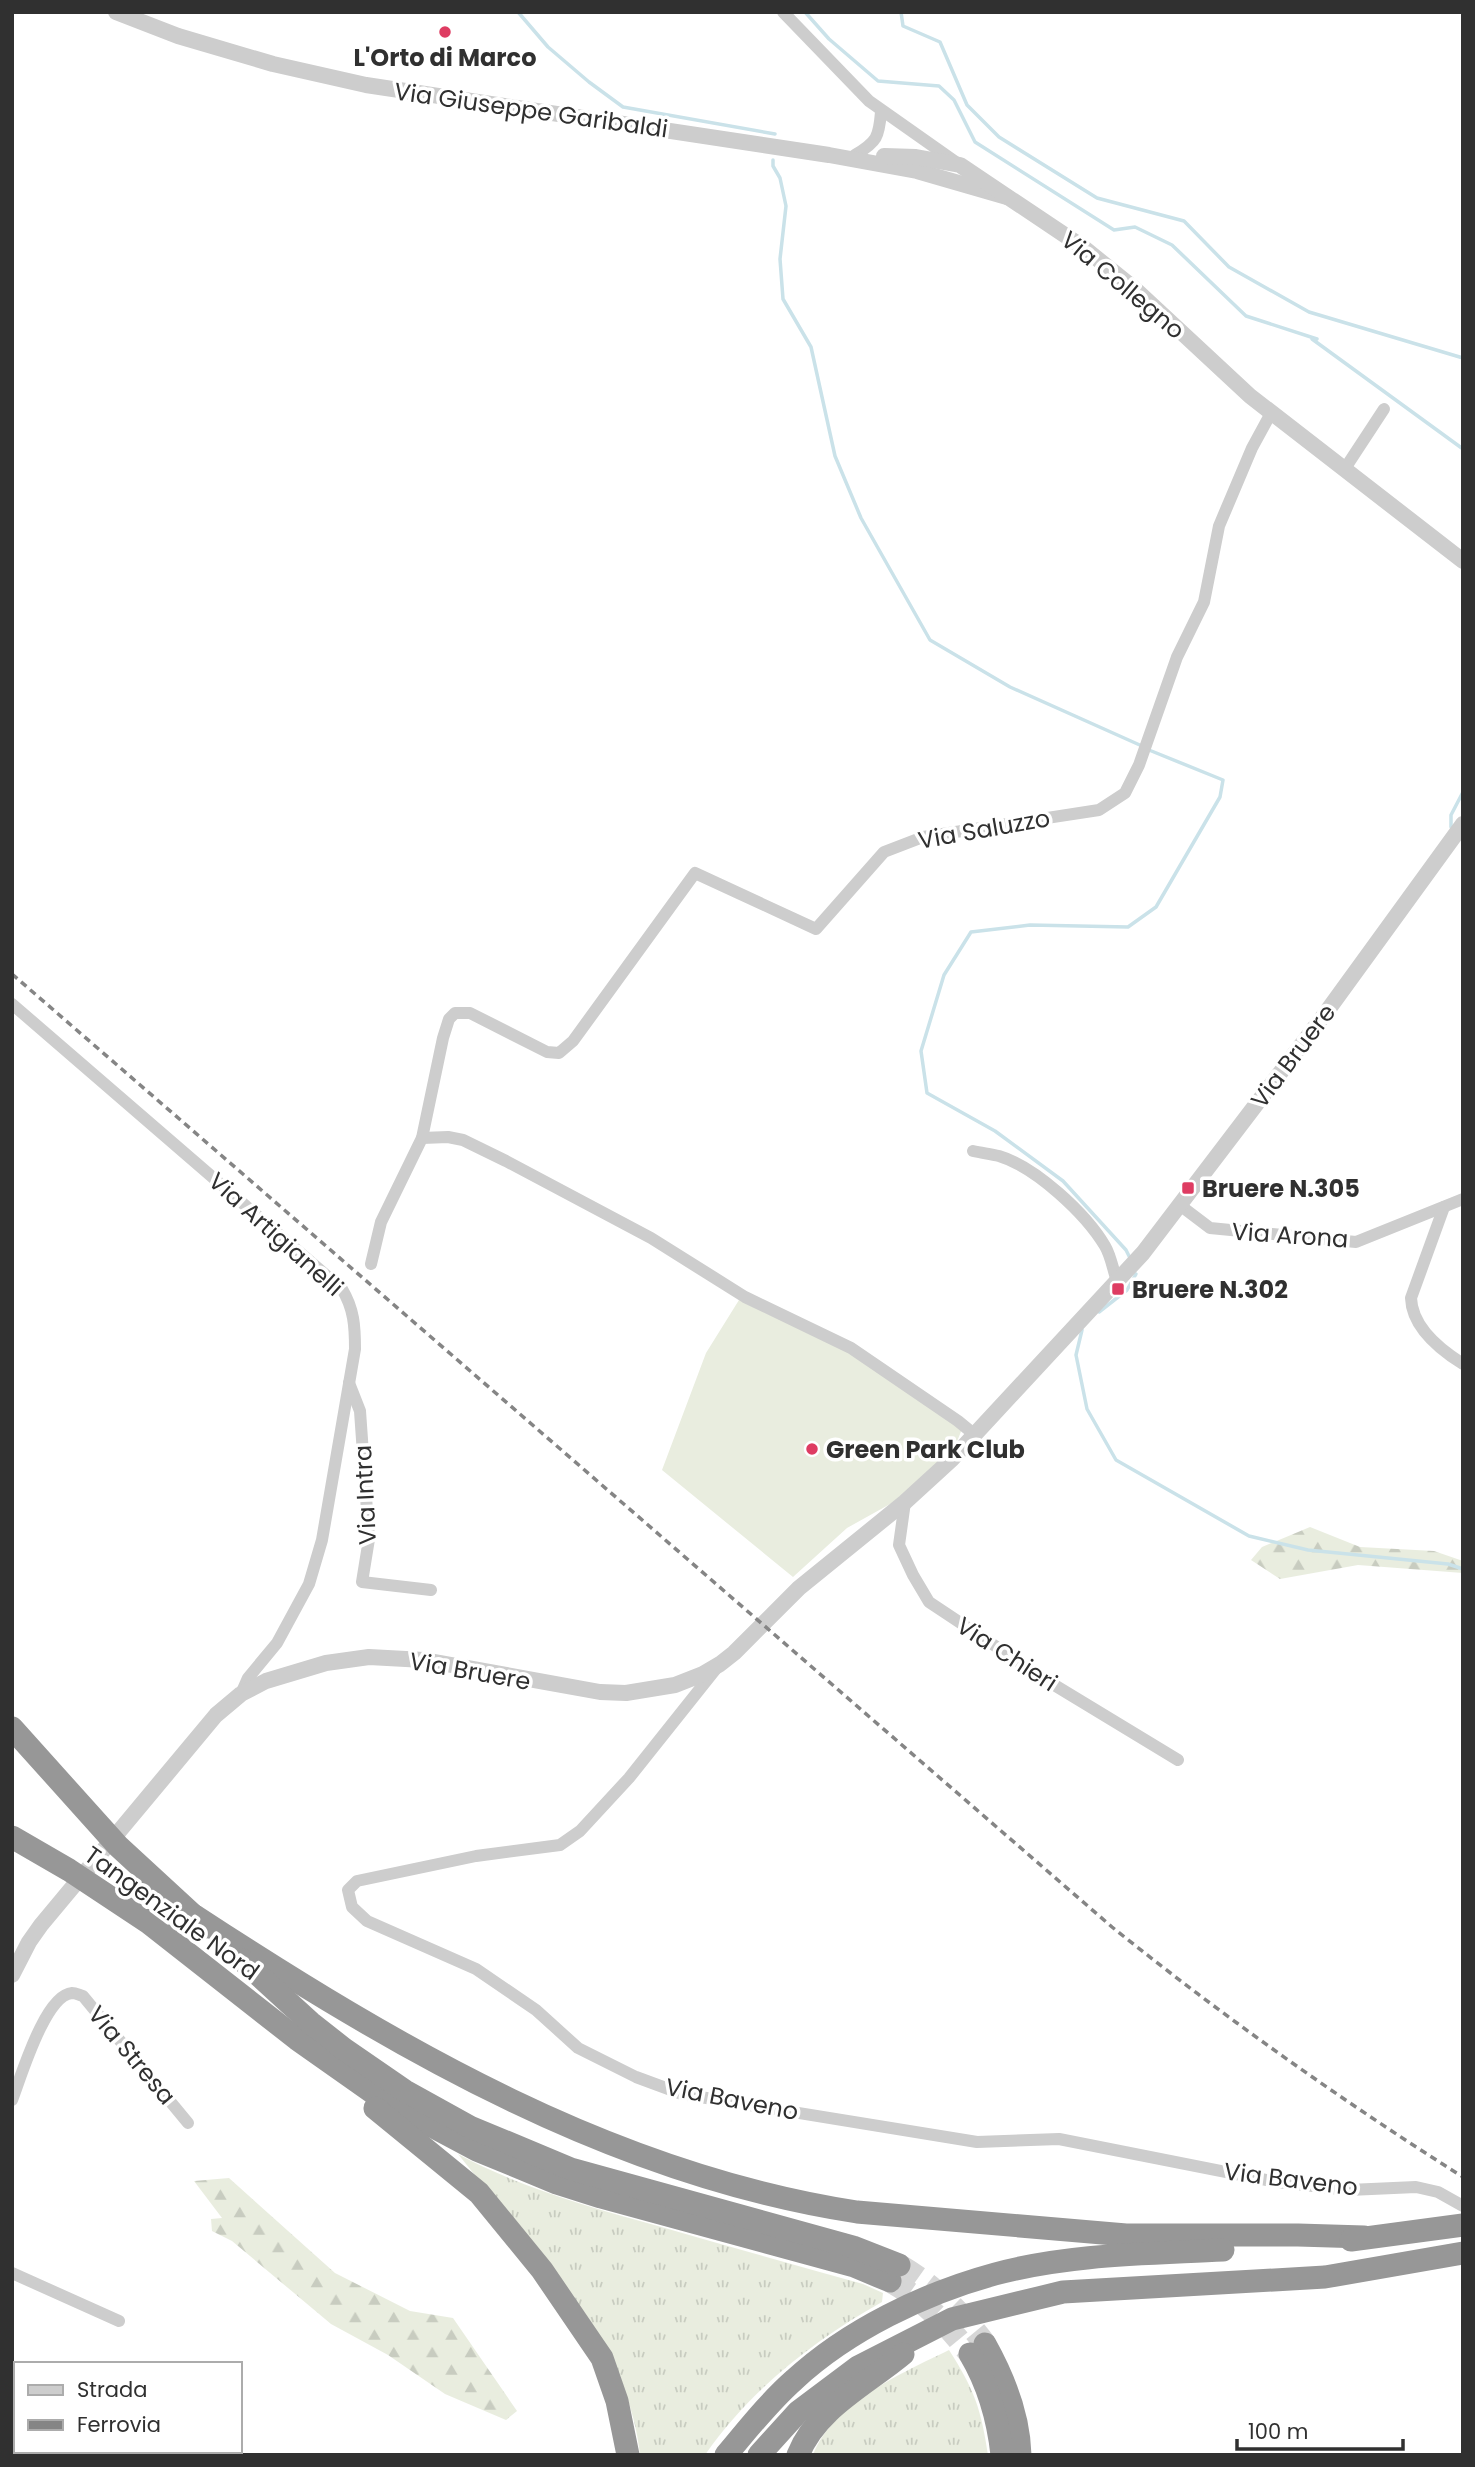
<svg xmlns="http://www.w3.org/2000/svg" width="1475" height="2467" font-family="Poppins,sans-serif">
  <style>
    .grass { fill: url(#grass-tufts) }
    .forest { fill: url(#forest-firs) }
    .garden { fill: #e9eddf }
    .lines { fill: none; stroke-linecap: round; stroke-linejoin: round }
    .stream { stroke: #cae2e9; stroke-width: 3.5 }
    .motorway-tunnel { stroke: #d6d6d6; stroke-width: 23; stroke-dasharray: 23 11; stroke-linecap: butt }
    .minor { stroke: #cdcdcd; stroke-width: 12 }
    .tertiary { stroke: #cdcdcd; stroke-width: 16 }
    .motorway { stroke: #979797; stroke-width: 23 }
    .rail { stroke: #858585; stroke-width: 3.5; stroke-dasharray: 7 5; stroke-linecap: butt }
    .poi-dot { fill: #de3c62; stroke: #fff; stroke-width: 2.5 }
    .labels { text-anchor: middle; dominant-baseline: central; stroke-width: 7; stroke-linejoin: round; paint-order: stroke }
    .poi-label { font-size: 24px; font-weight: bold; fill: #303030; stroke: #fff; text-anchor: start }
    .street-label { font-size: 24px; fill: #303030; stroke: #fff }
  </style>
  <defs>
    <pattern id="grass-tufts" width="24" height="20" patternUnits="userSpaceOnUse" patternTransform="scale(1.75)"><rect width="24" height="20" fill="#e9eddf"/><path d="M3 7l-1-3M5 7V3M7 7l1-3M15 17l-1-3M17 17v-4M19 17l1-3" fill="none" stroke="#c8ccc0"/></pattern>
    <pattern id="forest-firs" width="22" height="20" patternUnits="userSpaceOnUse" patternTransform="scale(1.75)"><rect width="22" height="20" fill="#e9eddf"/><path d="M5 1l3.5 6h-7zM16 11l3.5 6h-7z" fill="#c8ccc0"/></pattern>
  </defs>
  <rect width="100%" height="100%" fill="#fff"/>
  <g class="grass">
    <path d="M458 2154C521 2188 590 2207 658 2226 726 2246 795 2265 863 2284L883 2293 882 2302C814 2340 750 2390 705 2455H640C635 2404 612 2355 585 2313Z"/>
    <path d="M949 2350C974 2389 981 2408 988 2455H813C833 2403 902 2373 949 2350Z"/>
  </g>
  <g class="forest">
    <polygon points="1310,1527 1360,1547 1434,1551 1463,1561 1463,1573 1358,1565 1280,1579 1251,1560 1262,1547"/>
    <polygon points="229,2178 335,2273 410,2311 453,2318 517,2411 506,2420 445,2394 388,2355 331,2324 232,2241 212,2231 211,2219 222,2218 194,2181"/>
  </g>
  <polygon class="garden" points="739,1300 852,1354 962,1429 944,1474 847,1528 793,1577 662,1470 706,1353"/>
  <g class="lines">
    <g class="stream">
      <polyline points="518,12 548,47 589,82 623,107 775,134"/>
      <polyline points="805,12 829,39 878,81 939,86 954,100 975,142 1114,230 1135,227 1172,245 1246,316 1317,339 1312,339 1463,449"/>
      <polyline points="901,12 903,26 940,42 967,105 999,137 1097,198 1184,221 1229,267 1309,312 1463,358"/>
      <polyline points="773,160 773,166 780,178 786,206 780,259 783,299 811,347 835,456 861,518 930,640 1010,687 1142,746"/>
      <polyline points="1451,827 1451,815 1463,792"/>
      <polyline points="1130,1258 1126,1250 1063,1181 995,1131 927,1093 921,1051 944,975 971,932 1030,925 1128,927 1156,907 1220,797 1223,780 1149,750"/>
      <polyline points="1099,1312 1127,1290 1136,1274"/>
      <polyline points="1082,1330 1076,1355 1087,1409 1116,1460 1249,1536 1308,1550 1448,1564 1463,1569"/>
    </g>
    <g class="motorway-tunnel">
      <path d="M899 2265C934 2286 960 2311 985 2344"/>
      <path d="M890 2281C924 2300 947 2324 970 2354"/>
    </g>
    <g class="minor">
      <polyline points="783,12 869,101 957,163"/>
      <path d="M855 155C877 142 879 137 881 112"/>
      <polyline points="1344,470 1384,409"/>
      <path d="M12 1004 342 1289C354 1309 355 1326 355 1349L322 1540 309 1584 277 1643 248 1678 241 1694"/>
      <polyline points="422,1138 448,1137 463,1140 506,1161 651,1238 745,1297 851,1348 958,1421 975,1435"/>
      <path d="M973 1151C982 1153 991 1154 999 1156 1036 1167 1086 1214 1105 1246 1111 1256 1113 1270 1117 1281"/>
      <polyline points="1181,1206 1210,1228 1356,1242 1463,1199"/>
      <path d="M1444 1207 1411 1298C1412 1327 1439 1349 1463 1364"/>
      <polyline points="371,1264 381,1222 422,1138 443,1038 449,1019 455,1013 470,1013 547,1052 559,1053 573,1041 695,873 816,929 884,852 923,837 1099,810 1125,793 1139,765 1177,657 1204,602 1219,526 1252,448 1271,413"/>
      <polyline points="349,1383 360,1411 369,1539 362,1582 431,1590"/>
      <polyline points="905,1502 899,1545 913,1575 929,1602 1051,1683 1178,1760"/>
      <polyline points="715,1670 629,1778 580,1831 560,1845 476,1856 357,1881 348,1890 352,1907 367,1921 476,1969 536,2010 578,2048 636,2077 682,2094 977,2142 1059,2139 1277,2182 1349,2190 1416,2187 1438,2192 1463,2206"/>
      <path d="M12 2100C21 2077 45 1995 72 1993 76 1993 79 1995 83 1996L188 2123"/>
      <polyline points="12,2273 119,2321"/>
    </g>
    <g class="tertiary">
      <polyline points="116,12 178,36 273,64 366,85 829,155 917,171 1007,197"/>
      <polyline points="884,156 916,157 960,165 1084,248 1136,290 1250,396 1463,561"/>
      <polyline points="12,1975 29,1942 41,1925 216,1715 241,1694 266,1681 326,1663 369,1657 424,1660 600,1692 626,1693 675,1685 703,1674 720,1664 734,1653 799,1588 905,1502 952,1459 1143,1253 1325,1014 1463,824"/>
    </g>
    <g class="motorway">
      <polyline points="12,1728 118,1846 206,1927"/>
      <polyline points="12,1837 69,1870 149,1923 297,2039 385,2101 477,2150 557,2183 601,2197 854,2266 890,2281"/>
      <path d="M195 1916C398 2049 614 2175 857 2212L1126 2235H1298L1364 2237"/>
      <polyline points="242,1960 311,2023 344,2049 405,2091 470,2127 571,2169 853,2247 899,2265"/>
      <polyline points="375,2108 479,2193 542,2270 602,2358 617,2401 628,2455"/>
      <polyline points="1351,2240 1463,2225"/>
      <path d="M985 2344C1004 2378 1019 2415 1020 2455"/>
      <path d="M970 2354C989 2386 998 2418 1002 2455"/>
      <path d="M726 2455C748 2429 769 2402 794 2380 848 2330 925 2293 995 2274 1069 2254 1148 2254 1223 2250"/>
      <polyline points="759,2455 798,2412 858,2367 952,2319 1063,2292 1325,2277 1463,2253"/>
      <path d="M798 2455C817 2408 866 2385 903 2354"/>
    </g>
    <path class="rail" d="M12 974 1112 1927C1224 2017 1341 2100 1463 2177"/>
  </g>
  <g class="poi-dot">
    <circle cx="445" cy="32" r="7"/>
    <rect x="1181" y="1181" width="14" height="14" rx="3.5"/>
    <rect x="1111" y="1282" width="14" height="14" rx="3.5"/>
    <circle cx="812" cy="1449" r="7"/>
  </g>
  <g class="labels">
    <g class="poi-label">
      <text x="445" y="57" text-anchor="middle">L'Orto di Marco</text>
      <text x="1202" y="1188">Bruere N.305</text>
      <text x="1132" y="1289">Bruere N.302</text>
      <text x="826" y="1449">Green Park Club</text>
    </g>
    <g class="street-label">
      <text transform="translate(531 110) rotate(8)">Via Giuseppe Garibaldi</text>
      <text transform="translate(1123 285) rotate(40)">Via Collegno</text>
      <text transform="translate(984 829) rotate(-10)">Via Saluzzo</text>
      <text transform="translate(1293 1056) rotate(-53)">Via Bruere</text>
      <text transform="translate(276 1234) rotate(42)">Via Artigianelli</text>
      <text transform="translate(1290 1235) rotate(4)">Via Arona</text>
      <text transform="translate(365 1495) rotate(-93)">Via Intra</text>
      <text transform="translate(1007 1654) rotate(33)">Via Chieri</text>
      <text transform="translate(470 1671) rotate(10)">Via Bruere</text>
      <text transform="translate(172 1913) rotate(36)">Tangenziale Nord</text>
      <text transform="translate(132 2055) rotate(50)">Via Stresa</text>
      <text transform="translate(732 2099) rotate(11)">Via Baveno</text>
      <text transform="translate(1291 2179) rotate(7)">Via Baveno</text>
    </g>
  </g>
  <rect width="1475" height="2467" fill="none" stroke="#303030" stroke-width="28"/>
  <rect x="14" y="2362" width="228" height="91" fill="#ffffff" stroke="#acacac" stroke-width="2"/>
  <rect x="28" y="2385" width="35" height="10" fill="#cdcdcd" stroke="#acacac" stroke-width="2"/>
  <text x="77" y="2397" font-size="21" fill="#303030">Strada</text>
  <rect x="28" y="2420" width="35" height="10" fill="#858585" stroke="#acacac" stroke-width="2"/>
  <text x="77" y="2432" font-size="21" fill="#303030">Ferrovia</text>
  <path d="M1237 2439v10h166v-10" fill="none" stroke="#303030" stroke-width="3.5"/>
  <text x="1248" y="2439" font-size="21" fill="#303030" stroke="#ffffff" stroke-width="5" paint-order="stroke">100 m</text>
</svg>
